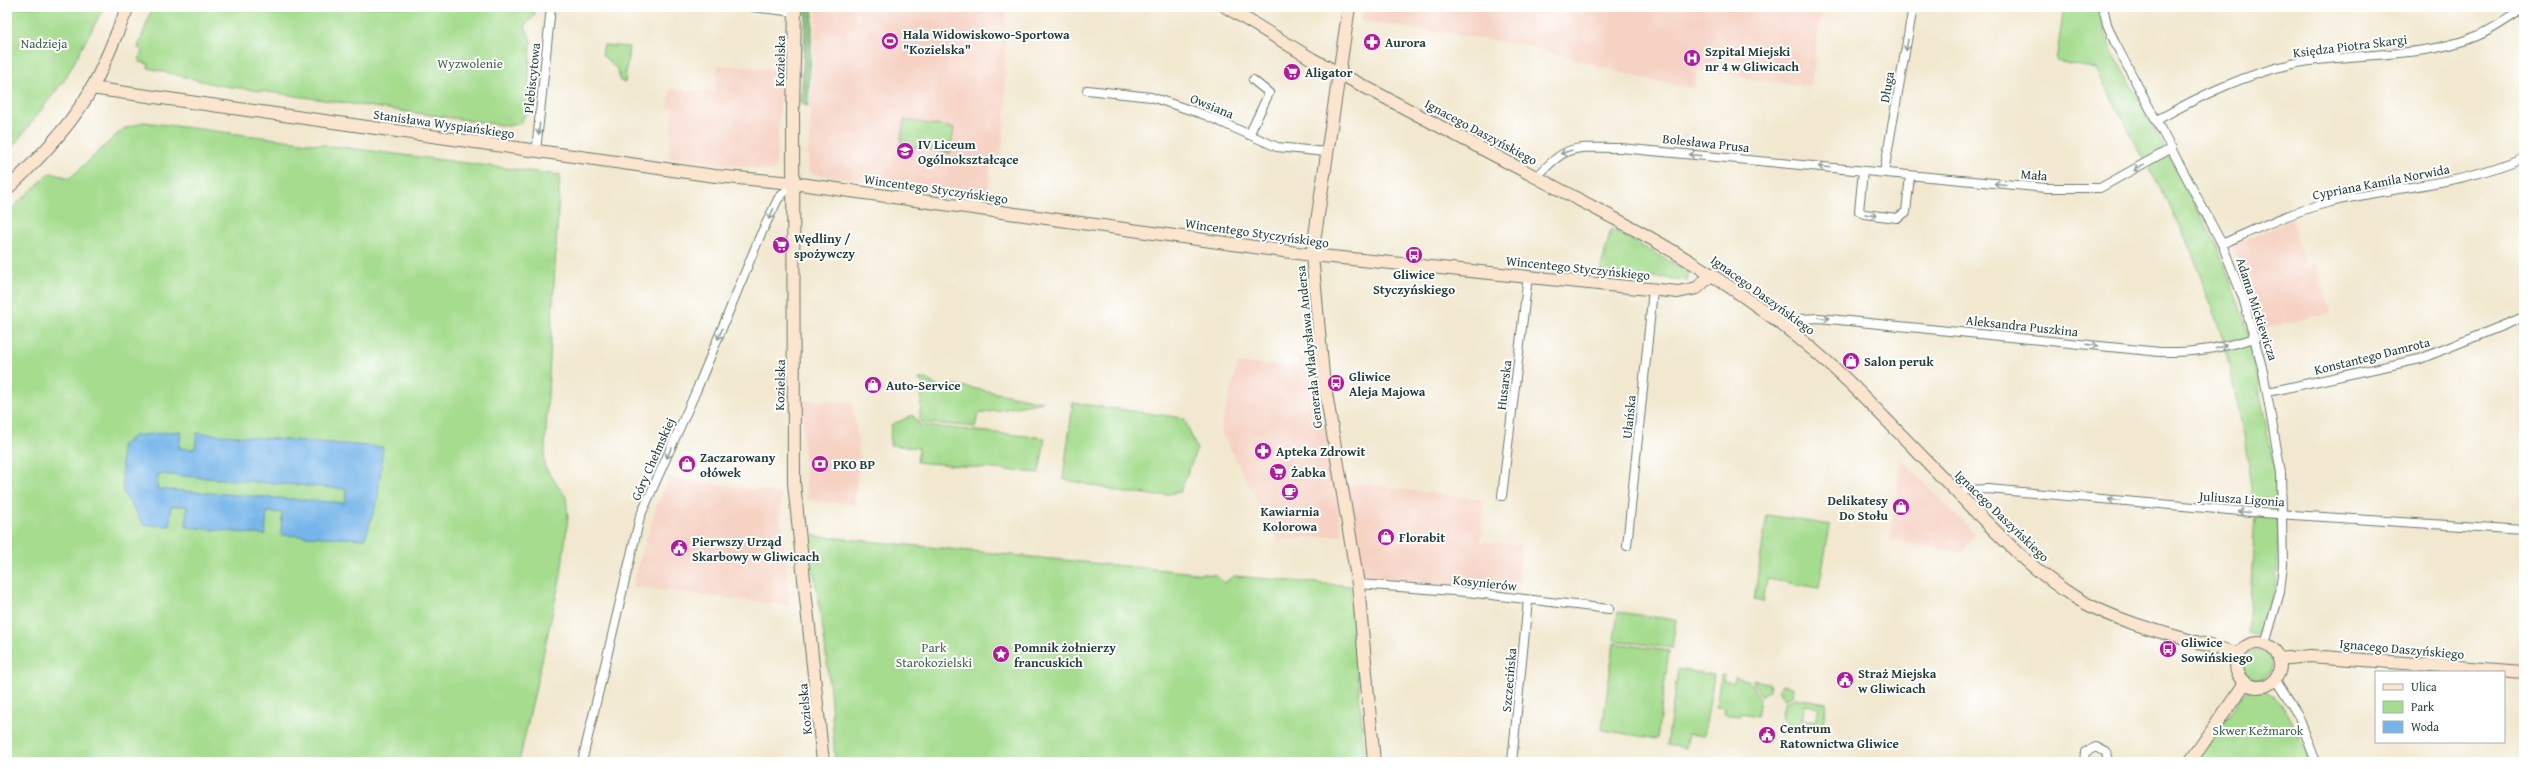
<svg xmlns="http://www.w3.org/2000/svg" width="2531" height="769" font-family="'Gentium Book Plus',serif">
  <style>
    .built { fill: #f6d2c3 }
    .green { fill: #a5dc8e; stroke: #628c61 }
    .forest { fill: #84bc79; stroke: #527c56 }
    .water { fill: #76b5e9; stroke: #4a798e; fill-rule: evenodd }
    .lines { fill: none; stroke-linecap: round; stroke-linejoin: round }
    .street-casing { stroke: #68796a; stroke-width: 10 }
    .secondary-casing { stroke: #68796a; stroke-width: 14 }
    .street { stroke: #fff; stroke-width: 8 }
    .secondary { stroke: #fbe5cf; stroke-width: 12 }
    .oneway { stroke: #8f9e9a }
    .labels { text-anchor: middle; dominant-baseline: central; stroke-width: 4; stroke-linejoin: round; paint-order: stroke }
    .poi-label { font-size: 13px; font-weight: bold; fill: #1f3d34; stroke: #fff; text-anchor: start }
    .park-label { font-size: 13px; fill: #40654a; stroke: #fff }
    .street-label { font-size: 13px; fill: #1f3d34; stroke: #fff }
  </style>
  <rect width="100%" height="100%" fill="#fff"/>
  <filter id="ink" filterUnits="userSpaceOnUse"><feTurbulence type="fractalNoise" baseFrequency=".025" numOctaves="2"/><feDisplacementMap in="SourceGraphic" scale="8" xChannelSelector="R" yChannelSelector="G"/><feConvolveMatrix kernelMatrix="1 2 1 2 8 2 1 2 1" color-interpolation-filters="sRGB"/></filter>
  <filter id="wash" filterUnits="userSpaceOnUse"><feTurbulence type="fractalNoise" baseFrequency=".012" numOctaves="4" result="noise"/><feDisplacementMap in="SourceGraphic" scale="16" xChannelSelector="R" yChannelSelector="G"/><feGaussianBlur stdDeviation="0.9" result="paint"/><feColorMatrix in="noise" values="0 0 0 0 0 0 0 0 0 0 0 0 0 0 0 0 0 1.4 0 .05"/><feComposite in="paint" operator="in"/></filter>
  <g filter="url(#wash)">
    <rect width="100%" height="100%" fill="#f1e8cf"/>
    <g class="built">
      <polygon points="817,7 1006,7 1005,122 1001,155 992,158 987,197 812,174 808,169 810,116"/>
      <polygon points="1363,7 1822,7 1811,87 1697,71 1694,88 1648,80 1521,44 1361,21"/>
      <polygon points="718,65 783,70 775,171 669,157 673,109 668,109 670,89 715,92"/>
      <polygon points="2291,220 2306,267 2316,263 2331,312 2261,329 2232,246"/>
      <polygon points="1299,357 1314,358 1342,535 1278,540 1220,430 1238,363 1297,366"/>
      <polygon points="801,400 852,402 860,458 854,504 807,500"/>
      <polygon points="1901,459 1975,534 1963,553 1890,540"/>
      <polygon points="669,478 781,493 781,517 790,606 632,586 658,501"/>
      <polygon points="1362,484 1484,500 1481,541 1521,545 1518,593 1360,576 1346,486"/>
    </g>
    <g class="green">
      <polygon points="7,7 104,7 65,79 7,154"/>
      <polygon points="154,7 531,7 531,9 535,10 534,16 525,26 531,40 527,111 521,123 508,126 218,85 148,68 149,64 139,62 142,50 138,48 151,11 155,12 156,8"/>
      <polygon points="2064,7 2098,7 2110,47 2217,246 2237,299 2250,342 2276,477 2278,518 2278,560 2275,586 2257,636 2248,633 2255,516 2244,435 2224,342 2187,239 2096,69 2056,61"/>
      <polygon points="604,45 629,47 625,82 620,81 617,69 602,55"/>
      <polygon points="904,120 954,128 950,153 900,145"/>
      <polygon points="144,122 560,175 544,466 566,497 568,517 561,575 519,762 7,762 7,213 50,173 70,178 123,129"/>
      <polygon points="1611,229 1689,272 1687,280 1600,272"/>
      <polygon points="918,379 926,379 941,389 956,385 1043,402 978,414 975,427 919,422 923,383"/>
      <polygon points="1073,403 1184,418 1197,449 1180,492 1157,496 1140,493 1125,493 1063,479"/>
      <polygon points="913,415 919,425 1045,438 1039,473 917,462 919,448 890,445 891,425"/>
      <polygon points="1767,515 1830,525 1819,588 1767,579 1763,602 1754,600"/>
      <path d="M806 535 1216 575 1224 583 1234 576 1350 586 1365 762H835C831 686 823 610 806 535Z"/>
      <polygon points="1618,612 1676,620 1672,648 1614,640"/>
      <polygon points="1614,643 1669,651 1657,739 1602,730"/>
      <circle cx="2257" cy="665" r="15"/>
      <polygon points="1678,669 1714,675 1704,736 1688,734 1686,748 1667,745"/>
      <polygon points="1721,675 1724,675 1723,681 1734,683 1735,677 1748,680 1760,699 1757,716 1741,713 1740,716 1724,714 1725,708 1716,707"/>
      <polygon points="1752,680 1769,683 1770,690 1761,696"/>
      <polygon points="1782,685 1793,687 1792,696 1784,700 1778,690"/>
      <path d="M2248 687C2255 689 2263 690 2269 693 2287 701 2302 744 2310 762H2196Z"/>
      <polygon points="1795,698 1827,703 1822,727 1818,729 1815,721 1819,707 1805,705 1802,719 1813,721 1816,730 1784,723 1781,716 1785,703"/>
    </g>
    <polygon class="forest" points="806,7 812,7 813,16 808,106 801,104"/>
    <path class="water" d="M181 431 179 448 195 449 197 433 383 447 378 498 365 539 281 535 282 513 267 512 265 535 186 527 187 506H171L170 526 144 525 123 492 121 446 134 436ZM158 474 346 489 345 503 157 489Z"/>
  </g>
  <g filter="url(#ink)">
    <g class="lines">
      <defs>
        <g id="street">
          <polyline points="752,7 795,12"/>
          <polyline points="2103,7 2107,24 2115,43 2222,244 2243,298 2263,371 2281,473 2283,564 2280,592 2265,644"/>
          <polyline points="1087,90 1151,97 1205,115 1277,147 1326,152"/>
          <path d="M2157 120C2202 95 2247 73 2297 63 2357 52 2421 59 2477 36 2494 29 2509 18 2524 8"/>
          <polyline points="1249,135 1269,93 1253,80"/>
          <polyline points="536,151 551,7"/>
          <polyline points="1863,171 1859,211 1864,214 1897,218 1906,212 1910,176"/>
          <polyline points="1884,172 1913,7"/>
          <path d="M1537 177C1568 142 1576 148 1620 148L2046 188H2100L2172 148"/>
          <path d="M2222 244C2256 229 2291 212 2327 203 2393 186 2460 186 2524 157"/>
          <path d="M1789 331 1802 319 1819 318 2160 352C2197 353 2220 348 2255 338"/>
          <polyline points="2268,392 2420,359 2524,317"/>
          <polyline points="1960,495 1966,490 1988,489 2263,513 2524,530"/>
          <polyline points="1502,496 1528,276"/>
          <polyline points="1627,546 1653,290"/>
          <polyline points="1358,584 1467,592 1609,609"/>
          <polyline points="2275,679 2298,715 2316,762"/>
          <polyline points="582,762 640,517 697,389 760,236 778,199 793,183"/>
          <polyline points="1512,762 1528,600"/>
          <polyline points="2084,762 2085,752 2096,747 2106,752 2108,762"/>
        </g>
        <g id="secondary">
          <polyline points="795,7 793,114 794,483 823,762"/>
          <path d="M1226 7 1312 59 1623 223C1705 267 1784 319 1851 384 1892 425 1932 467 1972 508 2004 540 2035 572 2073 596 2117 624 2188 639 2239 654"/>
          <polyline points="1349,7 1312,255 1323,375 1358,584 1374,762"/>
          <polyline points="91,88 715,176 793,183 915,200 1312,255 1678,292 1697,288 1712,274"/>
          <path d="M7 189C38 160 71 126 92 88 106 62 116 34 128 7"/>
          <circle cx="2258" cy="665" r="22"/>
          <polyline points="2279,659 2310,656 2524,672"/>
          <polyline points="2190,762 2245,683"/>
        </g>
      </defs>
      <use href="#street" class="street-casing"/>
      <use href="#secondary" class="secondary-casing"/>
      <use href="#street" class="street"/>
      <use href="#secondary" class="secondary"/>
    </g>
    <defs><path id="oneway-shaft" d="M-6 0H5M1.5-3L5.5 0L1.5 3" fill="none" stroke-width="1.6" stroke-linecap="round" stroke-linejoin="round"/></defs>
    <g class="oneway">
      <use href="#oneway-shaft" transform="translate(1907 45) rotate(100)"/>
      <use href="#oneway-shaft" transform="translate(539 129) rotate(96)"/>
      <use href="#oneway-shaft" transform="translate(1566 152) rotate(162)"/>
      <use href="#oneway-shaft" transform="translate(1695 155) rotate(-174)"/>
      <use href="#oneway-shaft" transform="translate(1824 167) rotate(-174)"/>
      <use href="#oneway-shaft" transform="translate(2139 168) rotate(151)"/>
      <use href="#oneway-shaft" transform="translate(2000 184) rotate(-175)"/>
      <use href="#oneway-shaft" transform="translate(771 214) rotate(116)"/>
      <use href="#oneway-shaft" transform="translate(1871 215) rotate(8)"/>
      <use href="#oneway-shaft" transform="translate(1824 318) rotate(5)"/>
      <use href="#oneway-shaft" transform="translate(720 334) rotate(113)"/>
      <use href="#oneway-shaft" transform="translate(2092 345) rotate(6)"/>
      <use href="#oneway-shaft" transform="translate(2221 347) rotate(-15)"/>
      <use href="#oneway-shaft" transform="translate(669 453) rotate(114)"/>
      <use href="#oneway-shaft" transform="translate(2114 500) rotate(-175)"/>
      <use href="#oneway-shaft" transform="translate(2244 512) rotate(-175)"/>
    </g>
  </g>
  <defs>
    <symbol id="stadium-disc" viewBox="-11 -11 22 22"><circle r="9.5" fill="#b5179e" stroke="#fff"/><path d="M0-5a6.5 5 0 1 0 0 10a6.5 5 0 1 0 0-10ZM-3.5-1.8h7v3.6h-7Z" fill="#fff"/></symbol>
    <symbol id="pharmacy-disc" viewBox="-11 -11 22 22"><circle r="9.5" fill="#b5179e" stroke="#fff"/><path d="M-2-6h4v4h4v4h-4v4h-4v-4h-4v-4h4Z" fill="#fff"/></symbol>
    <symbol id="hospital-disc" viewBox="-11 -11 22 22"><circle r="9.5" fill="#b5179e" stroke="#fff"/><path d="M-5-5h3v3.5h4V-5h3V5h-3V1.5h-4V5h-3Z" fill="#fff"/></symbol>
    <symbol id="supermarket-disc" viewBox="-11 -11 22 22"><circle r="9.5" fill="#b5179e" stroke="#fff"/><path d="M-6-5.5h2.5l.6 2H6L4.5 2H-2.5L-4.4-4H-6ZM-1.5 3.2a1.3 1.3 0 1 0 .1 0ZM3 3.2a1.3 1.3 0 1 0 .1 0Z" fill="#fff"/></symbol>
    <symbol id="school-disc" viewBox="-11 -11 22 22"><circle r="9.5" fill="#b5179e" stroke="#fff"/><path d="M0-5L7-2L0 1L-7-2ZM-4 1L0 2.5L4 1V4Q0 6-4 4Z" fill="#fff"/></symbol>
    <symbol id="bus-disc" viewBox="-11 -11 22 22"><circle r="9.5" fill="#b5179e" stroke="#fff"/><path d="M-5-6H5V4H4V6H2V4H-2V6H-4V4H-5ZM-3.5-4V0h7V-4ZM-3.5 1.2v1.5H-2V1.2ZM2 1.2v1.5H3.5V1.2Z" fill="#fff"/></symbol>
    <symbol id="shop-disc" viewBox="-11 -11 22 22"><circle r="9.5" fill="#b5179e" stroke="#fff"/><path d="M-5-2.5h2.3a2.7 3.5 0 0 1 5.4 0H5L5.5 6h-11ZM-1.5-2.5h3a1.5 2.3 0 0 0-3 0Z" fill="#fff"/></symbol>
    <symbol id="bank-disc" viewBox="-11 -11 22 22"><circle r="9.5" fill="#b5179e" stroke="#fff"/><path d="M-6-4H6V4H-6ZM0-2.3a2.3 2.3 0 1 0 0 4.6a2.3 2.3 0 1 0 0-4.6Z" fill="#fff"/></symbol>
    <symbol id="cafe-disc" viewBox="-11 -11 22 22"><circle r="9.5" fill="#b5179e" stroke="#fff"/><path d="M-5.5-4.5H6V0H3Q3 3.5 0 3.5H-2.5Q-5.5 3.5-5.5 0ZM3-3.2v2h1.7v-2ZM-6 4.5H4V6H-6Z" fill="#fff"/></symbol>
    <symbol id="civic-disc" viewBox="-11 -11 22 22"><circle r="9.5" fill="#b5179e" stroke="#fff"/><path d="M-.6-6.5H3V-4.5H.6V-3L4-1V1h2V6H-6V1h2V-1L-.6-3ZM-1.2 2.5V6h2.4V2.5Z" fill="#fff"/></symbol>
    <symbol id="sight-disc" viewBox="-11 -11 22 22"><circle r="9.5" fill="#b5179e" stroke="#fff"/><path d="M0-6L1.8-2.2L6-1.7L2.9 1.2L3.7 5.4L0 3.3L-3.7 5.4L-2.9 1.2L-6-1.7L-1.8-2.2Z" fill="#fff"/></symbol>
  </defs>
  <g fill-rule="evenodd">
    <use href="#stadium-disc" x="880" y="31" width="20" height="20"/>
    <use href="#pharmacy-disc" x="1362" y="32" width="20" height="20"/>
    <use href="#hospital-disc" x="1682" y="48" width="20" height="20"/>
    <use href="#supermarket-disc" x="1282" y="62" width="20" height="20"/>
    <use href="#school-disc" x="895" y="141" width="20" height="20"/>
    <use href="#supermarket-disc" x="771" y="235" width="20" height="20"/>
    <use href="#bus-disc" x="1404" y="245" width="20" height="20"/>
    <use href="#shop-disc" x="1841" y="351" width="20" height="20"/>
    <use href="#bus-disc" x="1326" y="373" width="20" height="20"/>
    <use href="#shop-disc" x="863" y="375" width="20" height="20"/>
    <use href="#pharmacy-disc" x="1253" y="441" width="20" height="20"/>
    <use href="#shop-disc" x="677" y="454" width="20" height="20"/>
    <use href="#bank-disc" x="810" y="454" width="20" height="20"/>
    <use href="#supermarket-disc" x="1268" y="462" width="20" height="20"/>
    <use href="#cafe-disc" x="1280" y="482" width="20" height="20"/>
    <use href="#shop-disc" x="1891" y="497" width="20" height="20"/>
    <use href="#shop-disc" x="1376" y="527" width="20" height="20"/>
    <use href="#civic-disc" x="669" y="538" width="20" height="20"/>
    <use href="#bus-disc" x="2158" y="639" width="20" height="20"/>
    <use href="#sight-disc" x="991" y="644" width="20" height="20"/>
    <use href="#civic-disc" x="1835" y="670" width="20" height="20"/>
    <use href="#civic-disc" x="1757" y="725" width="20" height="20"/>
  </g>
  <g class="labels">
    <g class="poi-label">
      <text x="903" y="34">Hala Widowiskowo-Sportowa<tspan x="903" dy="15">"Kozielska"</tspan></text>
      <text x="1385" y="42">Aurora</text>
      <text x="1705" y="51">Szpital Miejski<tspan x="1705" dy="15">nr 4 w Gliwicach</tspan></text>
      <text x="1305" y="72">Aligator</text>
      <text x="918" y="144">IV Liceum<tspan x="918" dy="15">Ogólnokształcące</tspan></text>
      <text x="794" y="238">Wędliny /<tspan x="794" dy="15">spożywczy</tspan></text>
      <text x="1414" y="274" text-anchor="middle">Gliwice<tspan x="1414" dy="15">Styczyńskiego</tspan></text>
      <text x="1864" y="361">Salon peruk</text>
      <text x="1349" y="376">Gliwice<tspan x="1349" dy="15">Aleja Majowa</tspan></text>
      <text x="886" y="385">Auto-Service</text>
      <text x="1276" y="451">Apteka Zdrowit</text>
      <text x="700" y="457">Zaczarowany<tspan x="700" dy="15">ołówek</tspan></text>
      <text x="833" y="464">PKO BP</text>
      <text x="1291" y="472">Żabka</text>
      <text x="1888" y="500" text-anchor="end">Delikatesy<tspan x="1888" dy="15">Do Stołu</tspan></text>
      <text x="1290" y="511" text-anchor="middle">Kawiarnia<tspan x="1290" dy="15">Kolorowa</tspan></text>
      <text x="1399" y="537">Florabit</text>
      <text x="692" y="541">Pierwszy Urząd<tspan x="692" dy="15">Skarbowy w Gliwicach</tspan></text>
      <text x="2181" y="642">Gliwice<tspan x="2181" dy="15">Sowińskiego</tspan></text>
      <text x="1014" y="647">Pomnik żołnierzy<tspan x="1014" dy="15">francuskich</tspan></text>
      <text x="1858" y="673">Straż Miejska<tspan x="1858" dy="15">w Gliwicach</tspan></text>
      <text x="1780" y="728">Centrum<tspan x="1780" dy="15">Ratownictwa Gliwice</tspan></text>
    </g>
    <g class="park-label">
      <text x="44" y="43">Nadzieja</text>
      <text x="470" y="63">Wyzwolenie</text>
      <text x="934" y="647">Park<tspan x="934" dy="15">Starokozielski</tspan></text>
      <text x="2258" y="730">Skwer Kežmarok</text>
    </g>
    <g class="street-label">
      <text transform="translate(2350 46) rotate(-7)">Księdza Piotra Skargi</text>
      <text transform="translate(780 61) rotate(-89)">Kozielska</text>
      <text transform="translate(532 78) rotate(-84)">Plebiscytowa</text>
      <text transform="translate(1887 87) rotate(-80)">Długa</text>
      <text transform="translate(1212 106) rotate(22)">Owsiana</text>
      <text transform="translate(444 124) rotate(8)">Stanisława Wyspiańskiego</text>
      <text transform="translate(1481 132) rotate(28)">Ignacego Daszyńskiego</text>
      <text transform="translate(1706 143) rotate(6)">Bolesława Prusa</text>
      <text transform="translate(2034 175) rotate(5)">Mała</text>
      <text transform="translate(2381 182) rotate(-11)">Cypriana Kamila Norwida</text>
      <text transform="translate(936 189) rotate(8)">Wincentego Styczyńskiego</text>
      <text transform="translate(1257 233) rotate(8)">Wincentego Styczyńskiego</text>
      <text transform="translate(1578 268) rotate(6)">Wincentego Styczyńskiego</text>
      <text transform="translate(1763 295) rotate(36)">Ignacego Daszyńskiego</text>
      <text transform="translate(2257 309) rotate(72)">Adama Mickiewicza</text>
      <text transform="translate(2022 326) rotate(6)">Aleksandra Puszkina</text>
      <text transform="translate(1309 347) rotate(-96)">Generała Władysława Andersa</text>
      <text transform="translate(2372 356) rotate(-14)">Konstantego Damrota</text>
      <text transform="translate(780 385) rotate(-89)">Kozielska</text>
      <text transform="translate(1504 385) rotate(-83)">Husarska</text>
      <text transform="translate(1629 417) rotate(-84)">Ułańska</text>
      <text transform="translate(653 459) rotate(-66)">Góry Chełmskiej</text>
      <text transform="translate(2242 499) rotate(4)">Juliusza Ligonia</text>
      <text transform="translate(2002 516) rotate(44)">Ignacego Daszyńskiego</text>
      <text transform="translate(1485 583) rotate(6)">Kosynierów</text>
      <text transform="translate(2402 649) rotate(5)">Ignacego Daszyńskiego</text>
      <text transform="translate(1509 680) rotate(-85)">Szczecińska</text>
      <text transform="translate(805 709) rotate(-95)">Kozielska</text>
    </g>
  </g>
  <rect width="2531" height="769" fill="none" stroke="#fff" stroke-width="24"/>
  <rect x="2375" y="671" width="130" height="72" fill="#ffffff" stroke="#a5b1ae"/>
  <rect x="2383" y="684" width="20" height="6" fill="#fbe5cf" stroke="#a5b1ae"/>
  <text x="2411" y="691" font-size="12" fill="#1f3d34">Ulica</text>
  <rect x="2383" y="701" width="20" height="12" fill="#a5dc8e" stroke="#a5b1ae"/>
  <text x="2411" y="711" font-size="12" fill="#1f3d34">Park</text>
  <rect x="2383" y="721" width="20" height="12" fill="#76b5e9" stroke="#a5b1ae"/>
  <text x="2411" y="731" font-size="12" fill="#1f3d34">Woda</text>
</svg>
